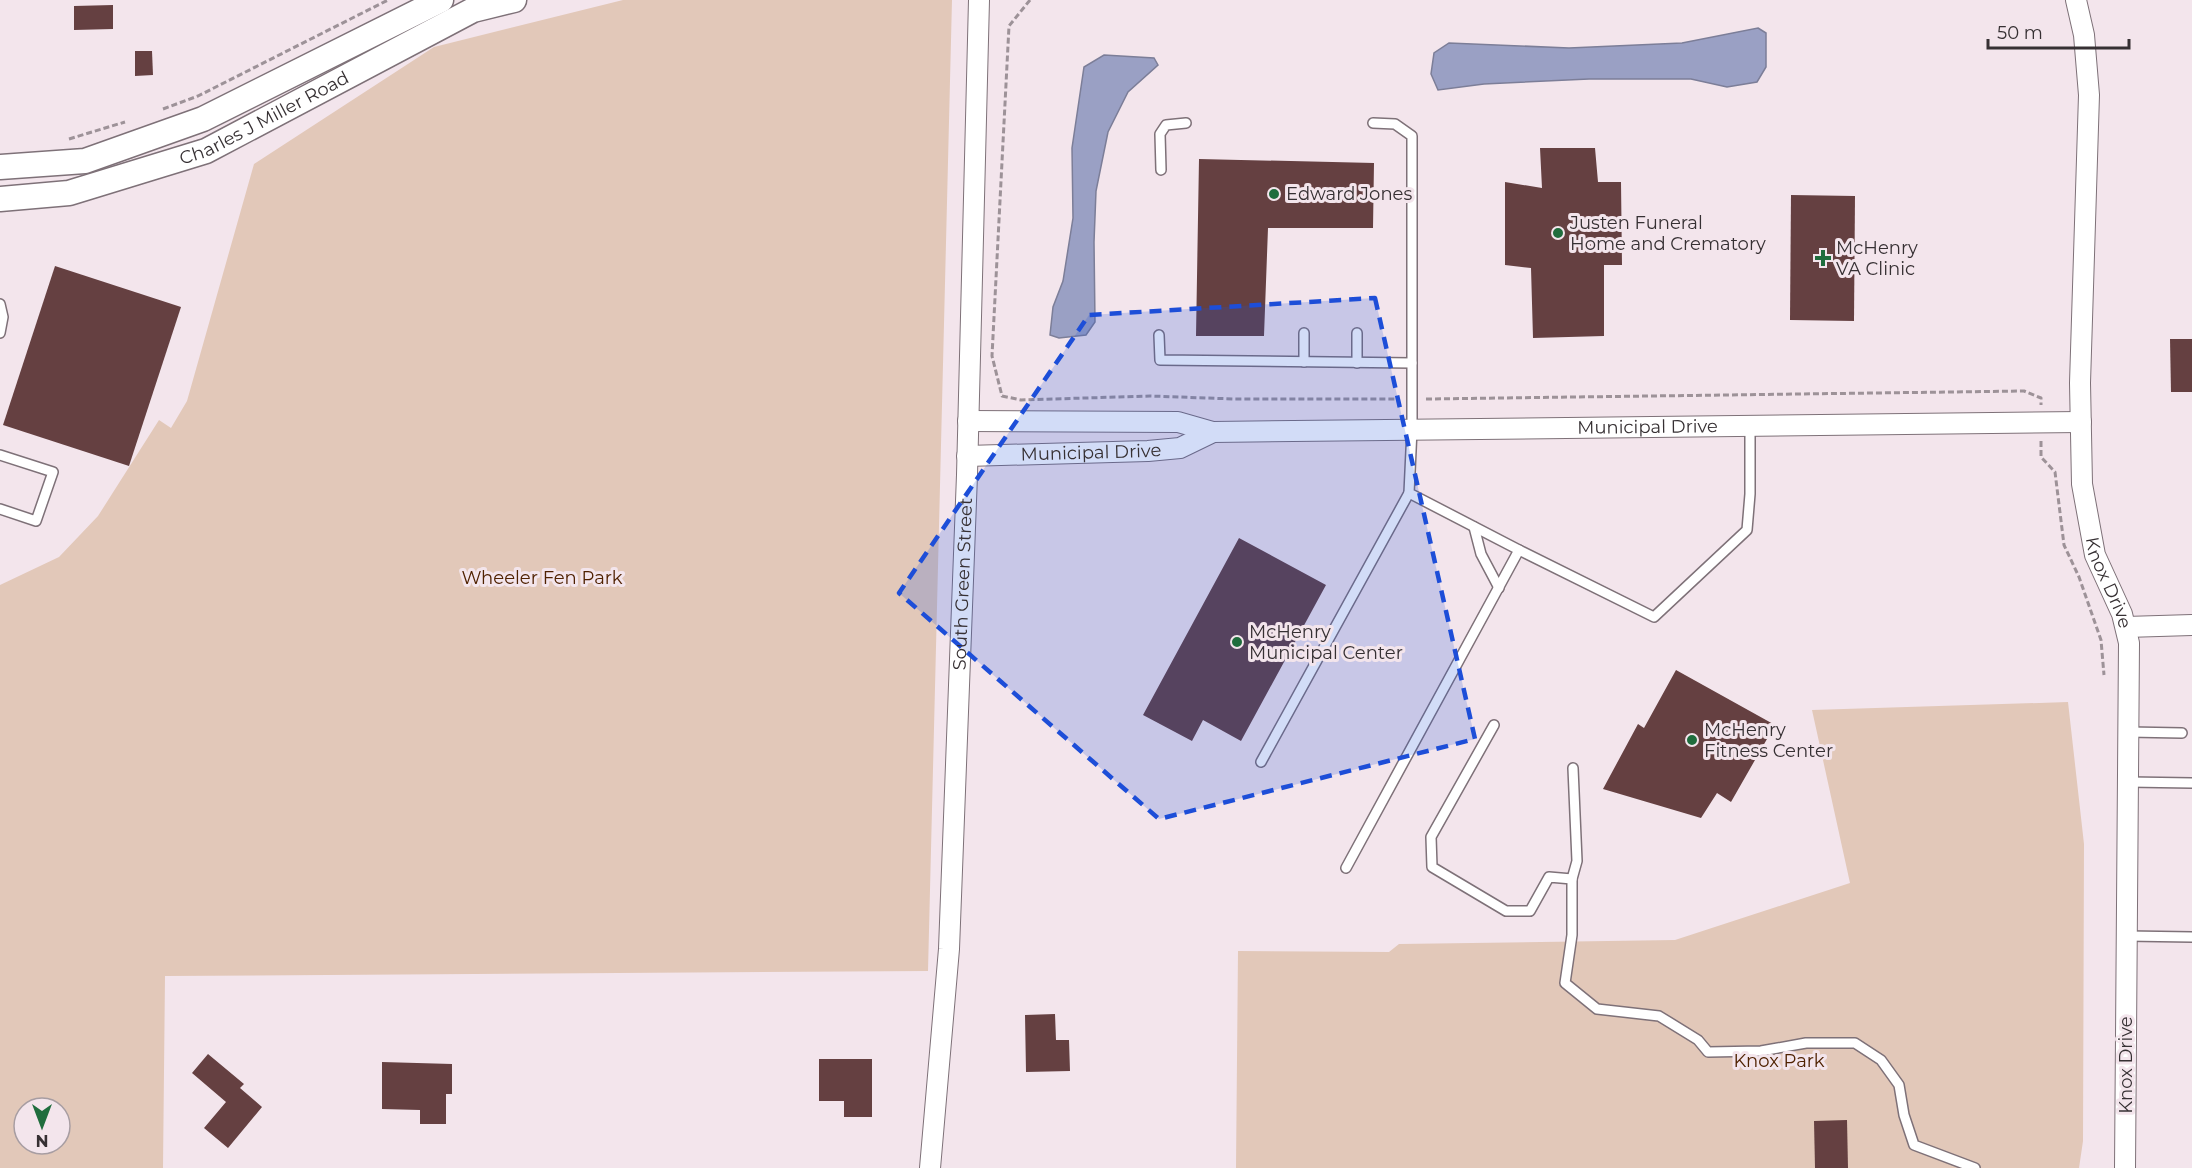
<svg xmlns="http://www.w3.org/2000/svg" width="2192" height="1168" font-family="Montserrat,sans-serif">
  <style>
    .green { fill: #e2c8b9; fill-rule: evenodd }
    .water { fill: #9aa0c4; stroke: #7c7e98; stroke-width: 1.5 }
    .building { fill: #654041 }
    .lines { fill: none; stroke-linecap: round; stroke-linejoin: round }
    .service-casing { stroke: #7e7178; stroke-width: 12 }
    .minor-casing { stroke: #7e7178; stroke-width: 22 }
    .tertiary-casing { stroke: #7e7178; stroke-width: 27 }
    .path { stroke: #9d9298; stroke-width: 3; stroke-dasharray: 6 3; stroke-linecap: butt }
    .service { stroke: #fff; stroke-width: 9 }
    .minor { stroke: #fff; stroke-width: 20 }
    .tertiary { stroke: #fff; stroke-width: 24 }
    .marked { fill: #1d4ed8; fill-opacity: 0.2; stroke: #1d4ed8; stroke-width: 4.5; stroke-dasharray: 12 8; stroke-linejoin: round }
    .poi-dot { fill: #1f6d3d; stroke: #f3e5ec; stroke-width: 2 }
    .labels { text-anchor: middle; dominant-baseline: central; stroke-width: 6; stroke-linejoin: round; paint-order: stroke }
    .street-label { font-size: 18px; fill: #363033; stroke: #f3e5ec }
    .poi-label { font-size: 18px; fill: #363033; stroke: #f3e5ec; text-anchor: start }
    .park-label { font-size: 18px; fill: #4f2100; stroke: #f3e5ec }
  </style>
  <rect width="100%" height="100%" fill="#f3e5ec"/>
  <g class="green">
    <path d="M623 0H952L928 971 165 976 163 1168H0V585L59 557 98 516 159 420 171 428 187 401 254 164 434 47ZM24 1108H60V1144H24Z"/>
    <polygon points="2068,702 2084,844 2083,1141 2079,1168 1236,1168 1238,951 1389,952 1399,944 1675,940 1850,883 1812,710"/>
  </g>
  <g class="water">
    <polygon points="1758,28 1766,33 1766,67 1757,82 1727,87 1691,79 1589,79 1484,84 1438,90 1431,74 1434,53 1449,43 1569,48 1682,43"/>
    <polygon points="1104,55 1154,58 1158,65 1128,92 1108,132 1096,191 1094,242 1095,322 1086,335 1059,338 1050,335 1053,307 1063,281 1073,218 1072,148 1084,67"/>
  </g>
  <g class="building">
    <polygon points="113,5 113,29 74,30 74,6"/>
    <polygon points="135,51 152,51 153,75 135,76"/>
    <polygon points="1540,148 1595,148 1598,182 1621,182 1622,265 1604,265 1604,336 1533,338 1531,268 1505,265 1505,182 1542,188"/>
    <polygon points="1199,159 1374,163 1373,228 1268,228 1264,336 1196,336"/>
    <polygon points="1791,195 1855,196 1854,321 1790,320"/>
    <polygon points="55,266 181,307 129,466 3,425"/>
    <polygon points="2170,339 2192,339 2192,392 2171,392"/>
    <polygon points="1239,538 1326,585 1241,741 1203,720 1192,741 1143,715"/>
    <polygon points="1676,670 1775,725 1731,802 1717,793 1701,818 1603,789 1638,724 1644,728"/>
    <polygon points="1055,1014 1056,1040 1069,1040 1070,1071 1026,1072 1025,1015"/>
    <polygon points="208,1054 244,1084 240,1088 262,1107 228,1148 204,1128 226,1102 192,1073"/>
    <polygon points="819,1059 872,1059 872,1117 844,1117 844,1101 819,1101"/>
    <polygon points="382,1062 452,1064 452,1094 446,1094 446,1124 420,1124 420,1110 382,1109"/>
    <polygon points="1847,1120 1848,1168 1815,1168 1814,1121"/>
  </g>
  <g class="lines">
    <defs>
      <g id="service">
        <polyline points="1161,170 1160,134 1166,125 1186,123"/>
        <polyline points="0,304 3,317 0,333"/>
        <polyline points="1304,333 1304,362"/>
        <polyline points="1357,333 1357,363"/>
        <polyline points="1159,335 1160,360 1412,363"/>
        <polyline points="0,455 53,472 36,521 0,509"/>
        <polyline points="1474,527 1481,554 1499,588"/>
        <polyline points="1519,550 1654,617 1747,530 1750,494 1750,425"/>
        <polyline points="1494,725 1431,837 1432,867 1506,911 1530,911 1549,877 1572,879 1577,861 1573,768"/>
        <polyline points="2129,732 2182,733"/>
        <polyline points="1261,762 1409,493"/>
        <polyline points="2129,782 2192,783"/>
        <polyline points="1346,868 1519,550 1409,493 1412,429 1412,136 1395,124 1373,123"/>
        <polyline points="1572,879 1572,935 1565,983 1597,1009 1659,1016 1698,1040 1708,1052 1761,1051 1806,1043 1855,1043 1881,1060 1899,1085 1904,1115 1914,1145 1975,1168"/>
        <polyline points="2127,936 2192,937"/>
      </g>
      <g id="minor">
        <path id="s1" d="M2076 0 2084 35 2089 95 2080 383 2082 484 2095 555 2122 614 2129 643 2125 1168"/>
        <path id="s2" d="M968 421 1178 422 1213 432 2081 422"/>
        <path id="s3" d="M967 456 1148 451 1180 448 1213 432"/>
        <polyline points="2126,627 2192,625"/>
        <path id="s4" d="M930 1168 949 949 967 475 979 0"/>
      </g>
      <g id="tertiary">
        <polyline points="0,167 85,161 203,119 441,0"/>
        <path id="s5" d="M0 199 69 193 206 151 473 10 514 0"/>
      </g>
    </defs>
    <use href="#service" class="service-casing"/>
    <use href="#minor" class="minor-casing"/>
    <use href="#tertiary" class="tertiary-casing"/>
    <g class="path">
      <polyline points="1030,0 1009,26 992,356 1002,396 1021,400 1150,396 1234,399 1398,399"/>
      <polyline points="163,109 198,96 388,0"/>
      <polyline points="69,139 125,122"/>
      <polyline points="1426,399 2024,391 2041,398 2041,405"/>
      <polyline points="2041,441 2041,457 2055,472 2064,545 2079,577 2101,640 2104,675"/>
    </g>
    <use href="#service" class="service"/>
    <use href="#minor" class="minor"/>
    <use href="#tertiary" class="tertiary"/>
  </g>
  <path class="marked" d="M1375 298 1475 739 1159 819 899 593 1089 315Z"/>
  <g class="poi-dot">
    <circle cx="1274" cy="194" r="6"/>
    <circle cx="1558" cy="233" r="6"/>
    <path d="M1820 249h6v6h6v6h-6v6h-6v-6h-6v-6h6z"/>
    <circle cx="1237" cy="642" r="6"/>
    <circle cx="1692" cy="740" r="6"/>
  </g>
  <g class="labels">
    <g class="street-label">
      <text stroke="none"><textPath href="#s5" startOffset="279">Charles J Miller Road</textPath></text>
      <text stroke="none"><textPath href="#s2" startOffset="681">Municipal Drive</textPath></text>
      <text stroke="none"><textPath href="#s3" startOffset="124">Municipal Drive</textPath></text>
      <text stroke="none"><textPath href="#s1" startOffset="588">Knox Drive</textPath></text>
      <text stroke="none"><textPath href="#s4" startOffset="585">South Green Street</textPath></text>
      <text transform="translate(2126 1065) rotate(-90)">Knox Drive</text>
    </g>
    <g class="poi-label">
      <text x="1286" y="194">Edward Jones</text>
      <text x="1570" y="223">Justen Funeral<tspan x="1570" dy="21">Home and Crematory</tspan></text>
      <text x="1836" y="248">McHenry<tspan x="1836" dy="21">VA Clinic</tspan></text>
      <text x="1249" y="632">McHenry<tspan x="1249" dy="21">Municipal Center</tspan></text>
      <text x="1704" y="730">McHenry<tspan x="1704" dy="21">Fitness Center</tspan></text>
    </g>
    <g class="park-label">
      <text x="542" y="578">Wheeler Fen Park</text>
      <text x="1779" y="1061">Knox Park</text>
    </g>
  </g>
  <g transform="translate(42 1126) rotate(180)"><circle r="28" fill="#f3e5ec" stroke="#a79da2" stroke-width="1.5"/>
  <path d="M0-4.5L10 22L0 15L-10 22Z" fill="#1f6d3d"/>
  <text y="-9" font-size="16" font-weight="bold" text-anchor="middle" fill="#363033">N</text>
  </g>
  <path d="M1988 39v9h141v-9" fill="none" stroke="#363033" stroke-width="3"/>
  <text x="1997" y="39" font-size="18" fill="#363033" stroke="#f3e5ec" stroke-width="4.5" paint-order="stroke">50 m</text>
</svg>
